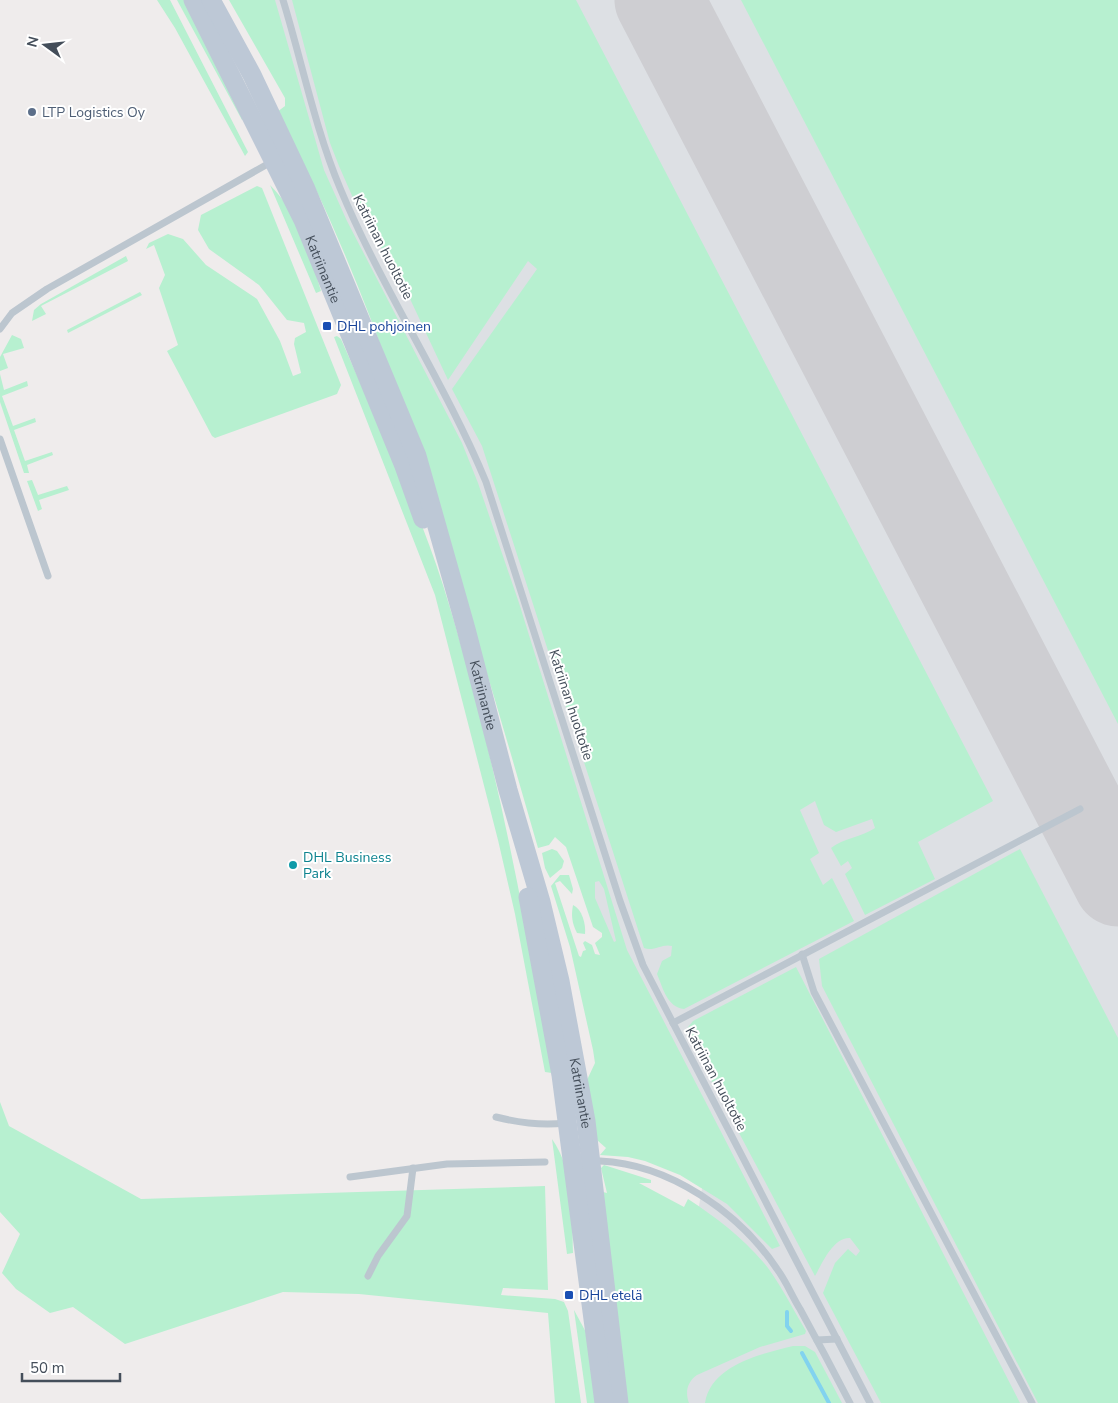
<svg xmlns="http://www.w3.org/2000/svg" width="1118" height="1403" font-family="'Nunito Sans',sans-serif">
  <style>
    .airport { fill: #dde0e4 }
    .green { fill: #b7f0d0; fill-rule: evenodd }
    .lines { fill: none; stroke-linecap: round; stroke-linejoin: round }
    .stream { stroke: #82d3ef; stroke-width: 4 }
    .runway { stroke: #ceced2; stroke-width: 89 }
    .service { stroke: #bcc6cf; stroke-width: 7 }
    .secondary { stroke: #bdc8d6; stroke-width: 19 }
    .service-dot { fill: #5c6f8a; stroke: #fff; stroke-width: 2 }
    .transit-dot { fill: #1a4fb4; stroke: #fff; stroke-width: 2 }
    .culture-dot { fill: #0f9aa8; stroke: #fff; stroke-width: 2 }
    .labels { text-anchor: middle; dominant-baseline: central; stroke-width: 4; stroke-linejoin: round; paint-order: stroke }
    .service-label { font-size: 14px; fill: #4e5e75; stroke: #fff; text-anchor: start }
    .street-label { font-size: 14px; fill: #444e5a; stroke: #fff }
    .transit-label { font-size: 14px; fill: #164399; stroke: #fff; text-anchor: start }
    .culture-label { font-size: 14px; fill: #0d838f; stroke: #fff; text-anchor: start }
  </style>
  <rect width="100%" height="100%" fill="#efecec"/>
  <polygon class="airport" points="257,0 1118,0 1118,1403 678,1403 668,1382 709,1149 587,892"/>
  <g class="green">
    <polygon points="157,0 170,0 248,152 245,156 175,28"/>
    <polygon points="177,0 186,0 246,116 242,120"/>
    <path d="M229 0H275L324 170 347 221 462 443 478 483 519 603 627 950 780 1246 772 1249 727 1204 680 1175 645 1161 628 1157 600 1155 606 1148 597 1140 587 1080 595 1063 593 1050 570 947 551 886 560 875H569L573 889 572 894 560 881 555 883 579 956 581 957 583 951 586 950 583 943 585 941 592 945 595 954 600 955 595 943 602 937V933L593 927 566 847 555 837 549 845 538 848C509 747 480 647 448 547 402 398 351 249 277 112L285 106V98ZM599 881 604 889 616 941 614 942 595 898V882Z"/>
    <path d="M292 0H576L993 801 918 842 935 879 865 915 845 874 852 868 848 861 841 866 831 848C843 838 862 837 875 828L872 819 836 832 824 825 815 801 800 810 819 853 810 859 823 885 832 878 854 921 684 1009C667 1007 663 988 657 974L662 961 671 956 672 946C662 943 654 952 644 948L482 446 452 389 537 269 528 261 448 380 404 286 357 207 339 166 330 143Z"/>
    <polygon points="741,0 1118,0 1118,724"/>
    <path d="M270 185C301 217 308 249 321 291L316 293Z"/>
    <polygon points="257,186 262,188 341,385 337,394 215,438 212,436 167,351 178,345 159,288 165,275 154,245 146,249 149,243 168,234 183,239 206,265 257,299 280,341 293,376 301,373 294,344 295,338 306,332 304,323 287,320 259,285 209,249 198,230 201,215"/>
    <polygon points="126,256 128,261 41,306 46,314 32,321 34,310 41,304"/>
    <polygon points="140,292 142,295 68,333 67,330"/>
    <polygon points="12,335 21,339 24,348 3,354 8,368 0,371 0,357"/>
    <path d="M337 336 341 339C376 420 416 501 443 585 493 744 524 909 552 1073L545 1072 515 914 498 840 435 595 334 337Z"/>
    <polygon points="0,374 4,390 27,381 28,386 2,396 13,426 35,418 36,422 14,430 25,461 52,452 53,455 27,465 29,473 24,473 0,402"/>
    <polygon points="32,480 38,495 67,486 69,490 39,500 42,509 38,511 27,481"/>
    <polygon points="552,849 557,851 564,861 562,868 550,878 545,868 542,853"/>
    <polygon points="1020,849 1118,1038 1118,1403 1038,1403 822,986 819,959"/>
    <path d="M573 905C582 909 586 924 585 934L577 933C572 923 571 916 573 905Z"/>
    <path d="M796 967 1020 1403H881L823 1293 835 1263 848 1249 856 1256 860 1251 850 1238C833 1237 822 1264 815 1276L685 1031 693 1021Z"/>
    <polygon points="0,1102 9,1126 141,1199 545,1186 548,1290 503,1288 501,1295 555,1299 564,1302 568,1311 581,1403 555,1403 548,1313 359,1294 283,1292 125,1344 73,1307 50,1313 16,1289 2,1273 20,1234 0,1212"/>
    <path d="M552 1139C575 1172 572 1214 573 1253L567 1254Z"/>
    <path d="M604 1165 651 1180V1183H639L684 1207 688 1199C717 1218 746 1240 768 1268 782 1287 794 1311 806 1331L805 1334 760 1347 697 1375C687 1382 685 1392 689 1403H626L603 1192 607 1193 601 1168Z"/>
    <polygon points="574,1310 588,1336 597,1403 587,1403"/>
    <path d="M793 1346H805L815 1352 842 1403H705C711 1365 761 1354 793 1346Z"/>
  </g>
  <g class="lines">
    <g class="stream">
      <polyline points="787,1312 787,1326 791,1331"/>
      <polyline points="802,1353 829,1403"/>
    </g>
    <polyline class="runway" points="659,0 1118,882"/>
    <g class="service">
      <path d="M283 0C302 62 315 128 340 188 382 289 444 381 486 482L620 901 643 965 870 1403"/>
      <polyline points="0,329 12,313 47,289 273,161"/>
      <polyline points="0,439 48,576"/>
      <polyline points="802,954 814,992 1032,1403"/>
      <polyline points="673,1023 1080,809"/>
      <path d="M496 1117C520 1123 541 1126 565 1123"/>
      <path d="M600 1161C669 1164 739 1212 777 1269 786 1281 792 1296 800 1309 817 1340 834 1372 850 1403"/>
      <polyline points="350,1177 447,1164 545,1162"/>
      <polyline points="368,1276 378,1256 407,1216 413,1168"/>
      <polyline points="817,1340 837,1339"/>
    </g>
    <g class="secondary">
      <path id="s1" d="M193 0 303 220 404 466 423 519"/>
      <path id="s2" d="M211 0 252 75 305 187 417 456 466 629 508 790 541 902 560 981 586 1121 619 1403"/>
      <polyline points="528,897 561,1075 604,1403"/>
    </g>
  </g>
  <circle class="service-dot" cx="32" cy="112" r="5"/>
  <g class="transit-dot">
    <rect x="322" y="321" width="10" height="10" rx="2.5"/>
    <rect x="564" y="1290" width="10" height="10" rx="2.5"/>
  </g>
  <circle class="culture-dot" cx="293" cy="865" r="5"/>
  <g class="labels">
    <g class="service-label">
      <text x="42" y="112">LTP Logistics Oy</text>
    </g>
    <g class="street-label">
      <text transform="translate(383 247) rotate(63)">Katriinan huoltotie</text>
      <text stroke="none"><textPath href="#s1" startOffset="299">Katriinantie</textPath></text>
      <text stroke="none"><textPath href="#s2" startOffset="749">Katriinantie</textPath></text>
      <text transform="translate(571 705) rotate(72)">Katriinan huoltotie</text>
      <text transform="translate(716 1079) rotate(62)">Katriinan huoltotie</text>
      <text stroke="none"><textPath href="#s2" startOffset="1159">Katriinantie</textPath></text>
    </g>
    <g class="transit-label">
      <text x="337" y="326">DHL pohjoinen</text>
      <text x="579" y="1295">DHL etelä</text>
    </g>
    <g class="culture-label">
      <text x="303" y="857">DHL Business<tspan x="303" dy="16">Park</tspan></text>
    </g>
  </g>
  <g transform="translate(45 45) rotate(285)" stroke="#ffffff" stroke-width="4" paint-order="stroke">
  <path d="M0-4L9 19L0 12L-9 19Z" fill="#444e5a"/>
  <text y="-8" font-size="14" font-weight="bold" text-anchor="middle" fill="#444e5a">N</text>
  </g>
  <path d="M22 1373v8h98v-8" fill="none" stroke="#444e5a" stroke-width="2.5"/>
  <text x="30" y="1373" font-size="15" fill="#444e5a" stroke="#ffffff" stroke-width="4" paint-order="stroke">50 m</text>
</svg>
